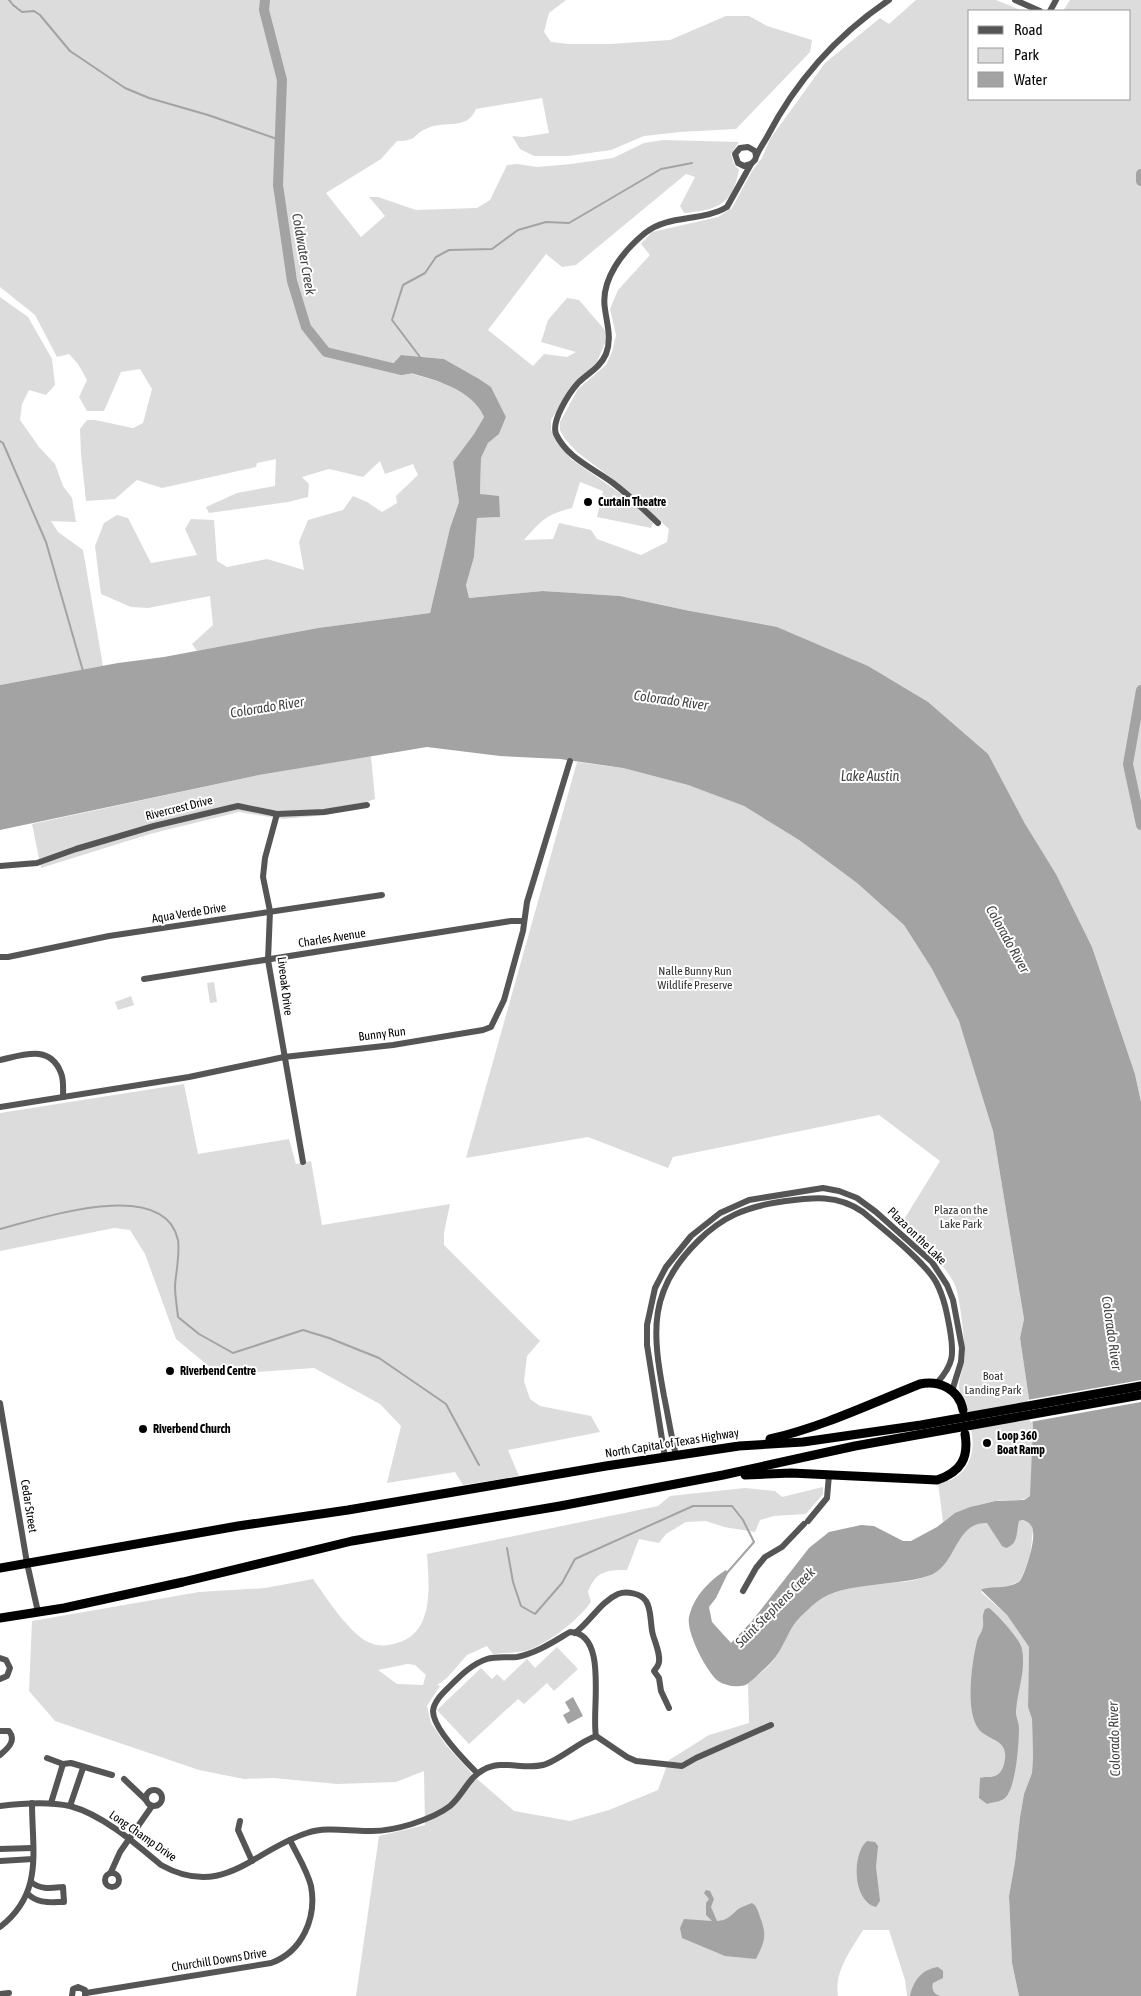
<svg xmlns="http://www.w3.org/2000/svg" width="1141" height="1996" font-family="'Asap Condensed',sans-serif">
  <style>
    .green { fill: #dcdcdc; fill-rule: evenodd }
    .water { fill: #a3a3a3 }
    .pier { fill: #fff }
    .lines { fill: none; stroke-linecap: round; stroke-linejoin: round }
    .stream { stroke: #a3a3a3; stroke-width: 2 }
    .river { stroke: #a3a3a3; stroke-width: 10 }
    .minor { stroke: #555; stroke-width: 6 }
    .highway { stroke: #000; stroke-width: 9 }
    .poi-dot { fill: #000; stroke: #fff; stroke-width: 2 }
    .labels { text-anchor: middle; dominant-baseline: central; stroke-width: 4; stroke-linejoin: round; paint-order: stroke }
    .poi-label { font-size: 12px; font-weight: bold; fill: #000; stroke: #fff; text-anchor: start }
    .street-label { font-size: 12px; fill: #000; stroke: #fff }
    .park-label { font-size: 12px; fill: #333; stroke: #fff }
    .water-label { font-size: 14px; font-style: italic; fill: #444; stroke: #fff }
  </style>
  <rect width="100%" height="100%" fill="#fff"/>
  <g class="green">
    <path d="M0 0H566L549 13 544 32 551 42 569 44H610L670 40 726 16H749L767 26 812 40 810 52 736 129 680 132 644 136 611 150 568 156H534L520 149 512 136 523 137 549 133 542 98 476 109C467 131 445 120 428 128 412 134 419 141 397 141L381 159 326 193 361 237 385 216 369 197H378L416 210 477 208 490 200 507 165 517 164 537 167 571 164 613 158 644 143 663 140 739 142 731 154 734 164 739 170C732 205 718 210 684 213L680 206 695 177 686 174 576 265 562 267 546 254 488 330 533 366 544 354 567 357 576 352 541 342 548 320 567 298 579 300 604 329 608 336 596 364 575 382 551 420V430L559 443 571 459 637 505 653 523 651 528 597 517 603 491 580 482 572 508C545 515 542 520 524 540L553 539 559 523 591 530 597 539 641 555 667 542 669 529 622 486 577 452 565 439 560 430V422L578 389 606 365 612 352 616 335 610 309 618 290 650 255 641 244 652 232 718 217 732 208 752 171 762 158 770 139 825 63 880 18 889 24 916 0H996L1023 11H970V99H1130V11H1063L1070 0H1141V1102L1135 1074 1092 947 1056 874 1024 822 690 611 620 596 543 591 469 598 466 585 474 557 477 518 500 517 480 494 481 458 488 443 499 434 506 417 491 387 444 359 401 355 390 367C421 379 469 382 484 417L474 434 453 462 459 502 450 528 430 613 318 628 197 651 192 644 213 625 210 596 148 608 131 607 101 594 95 546 104 523 117 515 128 518 151 563 197 555 185 529 191 519 214 520 217 561 227 567 267 559 304 570 299 542 308 520 343 510 353 496 367 502 382 512 397 503 396 496 418 475 413 464 385 474 380 461 363 477 329 469 302 477 309 484 308 497 288 502 209 513 206 507 237 493 275 486 276 459 257 463 256 467 162 488 137 480 115 499 86 501 81 454 80 429 87 420H95L133 428 143 423 152 389 140 369 121 372 104 411H87L79 397 87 380 78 364 69 354 57 357 35 315 0 287Z"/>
    <polygon points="0,297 28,317 52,359 55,385 46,395 29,390 22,404 20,420 39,447 55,464 63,486 72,498 76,522 51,521 58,532 83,550 103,666 0,685"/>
    <polygon points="371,756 375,799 327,815 283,819 239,812 150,834 41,868 32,824 259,775"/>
    <path d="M577 762 623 768 688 785 744 806 799 840 857 883 904 925 932 969 959 1021 976 1070 993 1131 1024 1319 1020 1338 1033 1426 1031 1490 1030 1496C1020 1503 1007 1499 995 1501 977 1504 957 1511 943 1522L938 1483C963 1481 976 1459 972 1434 970 1419 961 1402 959 1387 959 1377 963 1370 964 1361 966 1347 960 1297 955 1285 944 1262 919 1243 900 1226L940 1161 879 1115 673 1157 668 1168 588 1137 466 1158Z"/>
    <polygon points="214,982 217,1002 210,1003 207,983"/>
    <polygon points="131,996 134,1005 118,1010 115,1002"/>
    <polygon points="184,1084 198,1154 289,1139 296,1164 311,1161 322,1225 450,1204 444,1233 444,1245 540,1341 527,1356 524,1381 530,1399 540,1406 591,1416 600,1432 508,1450 519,1476 463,1485 455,1472 387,1483 401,1426 380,1404 314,1368 230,1374 211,1368 176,1339 145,1254 130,1230 114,1228 0,1251 0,1113"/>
    <path d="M823 1487V1494L806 1514 774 1516 760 1520 755 1532 724 1527 706 1521 686 1522 666 1534 659 1543 639 1539 627 1570C606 1570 596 1571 588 1592L591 1602C577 1621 551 1641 529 1650 518 1653 505 1653 493 1654L487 1646 467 1655 447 1678 437 1685 440 1686 427 1706 431 1723 446 1745 476 1778 514 1811 570 1821 609 1810 658 1790 669 1760 709 1735 749 1723 748 1684C757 1676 768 1668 775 1658 780 1652 783 1644 786 1638 795 1622 811 1602 828 1595 840 1590 871 1583 884 1583 897 1583 920 1581 932 1574 955 1560 955 1523 987 1522L1004 1547 1019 1521 1025 1520 1032 1526 1033 1530 1030 1557 1020 1581 1004 1588H984L981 1592 1007 1615 1029 1647 1028 1707 1032 1719 1033 1757 1032 1773 1024 1794 1020 1817 1015 1862 1009 1896 1012 1963 1019 1996H907L905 1980 889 1930H863C851 1950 834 1971 838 1996H356L379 1836 425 1825 424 1771 396 1782 337 1784 273 1778 244 1779 199 1770 55 1721 29 1691 32 1621 199 1592 265 1588 313 1579C325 1596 349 1633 368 1642 378 1647 387 1646 397 1643 435 1633 429 1584 427 1554L658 1506 670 1496 745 1488 775 1491 782 1497ZM407 1664 415 1665 426 1675 423 1685 397 1684 378 1670Z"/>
    <polygon points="557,1647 578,1669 554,1691 547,1683 524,1704 518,1699 469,1744 437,1710 481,1668 492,1679 497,1674 504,1681 527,1659 535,1668"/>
  </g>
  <g class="water">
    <path d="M401 355 444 359 479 379 491 387 506 417 499 434 488 443 481 458 480 494 499 496 500 517 477 518 474 557 466 585 469 598 543 591 620 596 690 611 777 627 868 666 928 702 988 754 1024 822 1056 874 1092 947 1135 1074 1141 1102V1996H1019L1012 1963 1009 1896 1015 1862 1020 1817 1024 1794 1032 1773 1033 1757 1032 1719 1028 1707 1029 1647 1007 1615 981 1590C987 1585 1006 1591 1020 1581 1026 1571 1037 1538 1032 1527 1030 1523 1026 1521 1023 1520L1019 1521C1016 1532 1019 1544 1006 1548L1002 1546 987 1523C954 1522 957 1567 928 1576 898 1586 842 1582 818 1601 810 1607 802 1615 796 1622 789 1631 785 1642 779 1652 773 1662 764 1669 756 1677 751 1681 747 1686 740 1686 733 1687 724 1685 718 1681 706 1671 686 1632 689 1617 694 1596 709 1581 726 1570L728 1573 716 1598 709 1607 712 1622 731 1643 752 1621 809 1548 829 1532 861 1525 874 1526 903 1541H911L937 1527 955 1513 970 1507 995 1501 1024 1500 1030 1496 1033 1426 1020 1338 1024 1319 993 1131 959 1021 932 969 904 925 857 883 799 840 744 806 688 785 623 768 560 759 500 756 427 747 259 775 0 830V685L118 663 164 657 318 628 430 613 450 528 459 502 453 462 474 434 484 417C470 384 421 377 390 367Z"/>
    <path d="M989 1608C997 1614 1020 1639 1022 1649 1026 1670 1018 1689 1016 1710 1015 1716 1019 1722 1019 1728 1019 1743 1016 1788 1005 1798 1001 1802 992 1802 987 1804L979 1798 980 1778C985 1776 990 1778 995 1776 1003 1774 1006 1760 1005 1753 1004 1739 985 1739 978 1728 965 1710 972 1662 977 1641 978 1637 982 1632 983 1627 984 1618 981 1619 985 1609Z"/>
    <polygon points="573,1697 583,1716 568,1724 563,1715 570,1711 565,1702"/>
    <path d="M867 1841 875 1842 878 1846 876 1867 880 1901 876 1907C852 1901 852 1853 867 1841Z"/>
    <path d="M706 1890 710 1891 714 1899 711 1907 717 1921C730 1920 731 1914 740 1908 743 1906 748 1905 752 1903 757 1906 758 1911 760 1917 767 1935 765 1941 756 1959L725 1956 682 1938 680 1928 684 1919 712 1921 706 1915V1903L709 1899 704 1893Z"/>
    <path d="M938 1967 943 1971V1978L933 1983C931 1989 934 1995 941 1996H910C913 1981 922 1969 938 1967Z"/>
  </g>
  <polygon class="pier" points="1141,1380 1141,1402 1030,1422 1027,1400"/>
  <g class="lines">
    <g class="stream">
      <polyline points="9,0 13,5 22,12 34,11 40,15 70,51 125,88 149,98 208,115 280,140"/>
      <polyline points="420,357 392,320 403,285 425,273 436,257 449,250 492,249 518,230 546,222 569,223 661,169 692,163"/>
      <polyline points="0,441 3,443 46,542 83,671"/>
      <path d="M0 1229C40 1219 164 1176 178 1240 180 1254 176 1272 175 1286 175 1296 177 1307 178 1317L199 1334 233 1353 303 1330 329 1338 379 1358 446 1404 479 1465"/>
      <polyline points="507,1548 513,1582 521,1606 535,1614 562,1583 575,1559 693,1506 732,1506 743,1520 754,1542 726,1574"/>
    </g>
    <g class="river">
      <polyline points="265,0 264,10 282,80 278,185 292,281 306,327 326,352 401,370 413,368"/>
      <polyline points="1141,174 1141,181"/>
      <polyline points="1141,690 1128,764 1141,825"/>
    </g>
    <g class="minor">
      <polyline points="1015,0 1040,11"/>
      <polyline points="1050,11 1056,0"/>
      <path d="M756 156 755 151 748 147 740 148 735 154 738 163 744 166 751 164 755 160C757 152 763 144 767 137 796 81 837 35 889 0"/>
      <path d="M658 523C643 509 629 495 613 483 593 468 567 458 556 434 551 421 569 393 578 383 588 373 600 368 606 354 612 338 607 325 605 309 600 280 623 251 645 233 668 214 702 222 727 207L751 164"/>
      <polyline points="277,814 265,858 263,877 270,911 268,960 303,1162"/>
      <polyline points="0,866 37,863 76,849 154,826 238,806 277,814 324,812 367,805"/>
      <polyline points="0,957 8,957 109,936 382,895"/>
      <polyline points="144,979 511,921 524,921"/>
      <path d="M0 1060C23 1055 50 1044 61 1073 64 1080 63 1090 63 1097"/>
      <polyline points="0,1107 189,1077 284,1057 393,1045 483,1030 491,1027 504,1000 523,931 527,902 570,761"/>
      <polyline points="0,1403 27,1563 38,1612"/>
      <path d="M676 1455C671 1436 668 1415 664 1396 652 1332 648 1290 698 1241 722 1217 746 1207 779 1202 809 1198 836 1193 863 1212 882 1228 924 1261 936 1282 944 1297 947 1313 950 1330 954 1354 954 1364 937 1383"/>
      <polyline points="665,1458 647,1345 647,1325 655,1288 666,1267 691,1236 720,1213 749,1200 823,1188 839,1191 857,1198 876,1212 932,1262 947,1285 953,1300 962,1348 961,1362 952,1391"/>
      <polyline points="808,1521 827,1498 829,1475"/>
      <polyline points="743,1591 756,1568 765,1557 782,1547 804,1524"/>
      <path d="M575 1633C591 1621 600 1602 618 1594 626 1591 641 1593 646 1601 652 1610 650 1625 653 1635 655 1642 662 1658 658 1665 657 1668 655 1669 654 1671L659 1678 661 1691 669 1708"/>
      <polyline points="0,1658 6,1660 10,1668 7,1676 0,1679"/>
      <path d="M0 1731H9C17 1741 7 1749 0 1755"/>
      <polyline points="47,1758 63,1764 71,1763 112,1775"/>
      <path d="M477 1773C465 1761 433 1729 433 1711 434 1701 443 1693 450 1686 461 1675 472 1664 487 1659 496 1656 508 1658 517 1657 537 1653 553 1642 570 1632 609 1633 591 1711 596 1736L627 1757 636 1761 682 1766 696 1758 771 1725"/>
      <polyline points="124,1779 146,1800"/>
      <circle cx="154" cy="1798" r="8"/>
      <polyline points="51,1803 63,1764"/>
      <path d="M0 1806C23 1803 47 1801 70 1806 103 1815 135 1843 161 1865 224 1900 253 1850 307 1833 328 1826 351 1832 372 1831 385 1831 399 1828 412 1824 424 1820 440 1814 450 1806 463 1795 468 1778 483 1770 502 1759 523 1770 543 1765 558 1761 579 1742 596 1736"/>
      <polyline points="70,1806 83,1768"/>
      <polyline points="240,1821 238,1830 252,1861"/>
      <polyline points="0,1849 32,1848"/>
      <polyline points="0,1861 33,1859"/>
      <polyline points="111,1872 120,1852 152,1806"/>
      <circle cx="112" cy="1880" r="7"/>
      <path d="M28 1894C38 1904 50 1902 64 1902L63 1887C51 1888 41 1890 31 1882"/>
      <path d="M0 1927C44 1893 32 1851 32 1803"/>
      <path d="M86 1993 271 1963C302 1952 317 1918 311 1886 307 1870 297 1855 290 1840"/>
      <polyline points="0,1994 9,1993"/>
      <polyline points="72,1996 73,1989 78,1987 85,1990 85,1995"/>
    </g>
    <g class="highway">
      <path d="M770 1439C822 1427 870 1404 920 1384 939 1380 959 1389 963 1410"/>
      <path d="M745 1475 791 1473 937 1480C961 1472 969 1458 965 1434"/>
      <polyline points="0,1568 238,1526 348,1510 606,1466 739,1446 803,1442 921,1425 1141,1386"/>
      <polyline points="0,1618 64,1608 183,1582 352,1541 560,1506 723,1475 855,1446 1141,1395"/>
    </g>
  </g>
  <g class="poi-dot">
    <circle cx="588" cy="502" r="5"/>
    <circle cx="170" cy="1371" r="5"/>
    <circle cx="143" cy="1429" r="5"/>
    <circle cx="987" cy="1443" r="5"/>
  </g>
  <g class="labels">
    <g class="poi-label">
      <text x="598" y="502">Curtain Theatre</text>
      <text x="180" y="1371">Riverbend Centre</text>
      <text x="153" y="1429">Riverbend Church</text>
      <text x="997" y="1436">Loop 360<tspan x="997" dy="14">Boat Ramp</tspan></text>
    </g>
    <g class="street-label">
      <text transform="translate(179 808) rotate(-14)">Rivercrest Drive</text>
      <text transform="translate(189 913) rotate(-9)">Aqua Verde Drive</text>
      <text transform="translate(332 938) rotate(-9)">Charles Avenue</text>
      <text transform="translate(285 986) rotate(83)">Liveoak Drive</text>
      <text transform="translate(382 1034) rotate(-7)">Bunny Run</text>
      <text transform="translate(917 1236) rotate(44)">Plaza on the Lake</text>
      <text transform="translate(672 1443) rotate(-9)">North Capital of Texas Highway</text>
      <text transform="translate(29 1506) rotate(81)">Cedar Street</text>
      <text transform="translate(143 1836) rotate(35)">Long Champ Drive</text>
      <text transform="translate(219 1960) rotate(-9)">Churchill Downs Drive</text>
    </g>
    <g class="park-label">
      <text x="695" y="971">Nalle Bunny Run<tspan x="695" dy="14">Wildlife Preserve</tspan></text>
      <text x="961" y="1210">Plaza on the<tspan x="961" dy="14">Lake Park</tspan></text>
      <text x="993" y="1376">Boat<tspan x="993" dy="14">Landing Park</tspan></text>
    </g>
    <g class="water-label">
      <text transform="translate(304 254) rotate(80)">Coldwater Creek</text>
      <text transform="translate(671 700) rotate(8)">Colorado River</text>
      <text transform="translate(267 707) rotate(-9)">Colorado River</text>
      <text x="870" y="776">Lake Austin</text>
      <text transform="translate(1008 939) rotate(61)">Colorado River</text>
      <text transform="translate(1112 1333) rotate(82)">Colorado River</text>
      <text transform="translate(775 1607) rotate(-45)">Saint Stephens Creek</text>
      <text transform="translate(1114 1739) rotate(-92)">Colorado River</text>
    </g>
  </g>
  <rect x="968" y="10" width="162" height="90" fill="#ffffff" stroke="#999999"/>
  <rect x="978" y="26" width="25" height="8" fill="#555555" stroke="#999999"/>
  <text x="1014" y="35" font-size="15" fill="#000000">Road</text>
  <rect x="978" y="48" width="25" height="15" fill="#dcdcdc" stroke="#999999"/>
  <text x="1014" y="60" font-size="15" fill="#000000">Park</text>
  <rect x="978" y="72" width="25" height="15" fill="#a3a3a3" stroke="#999999"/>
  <text x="1014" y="85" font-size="15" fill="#000000">Water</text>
</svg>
